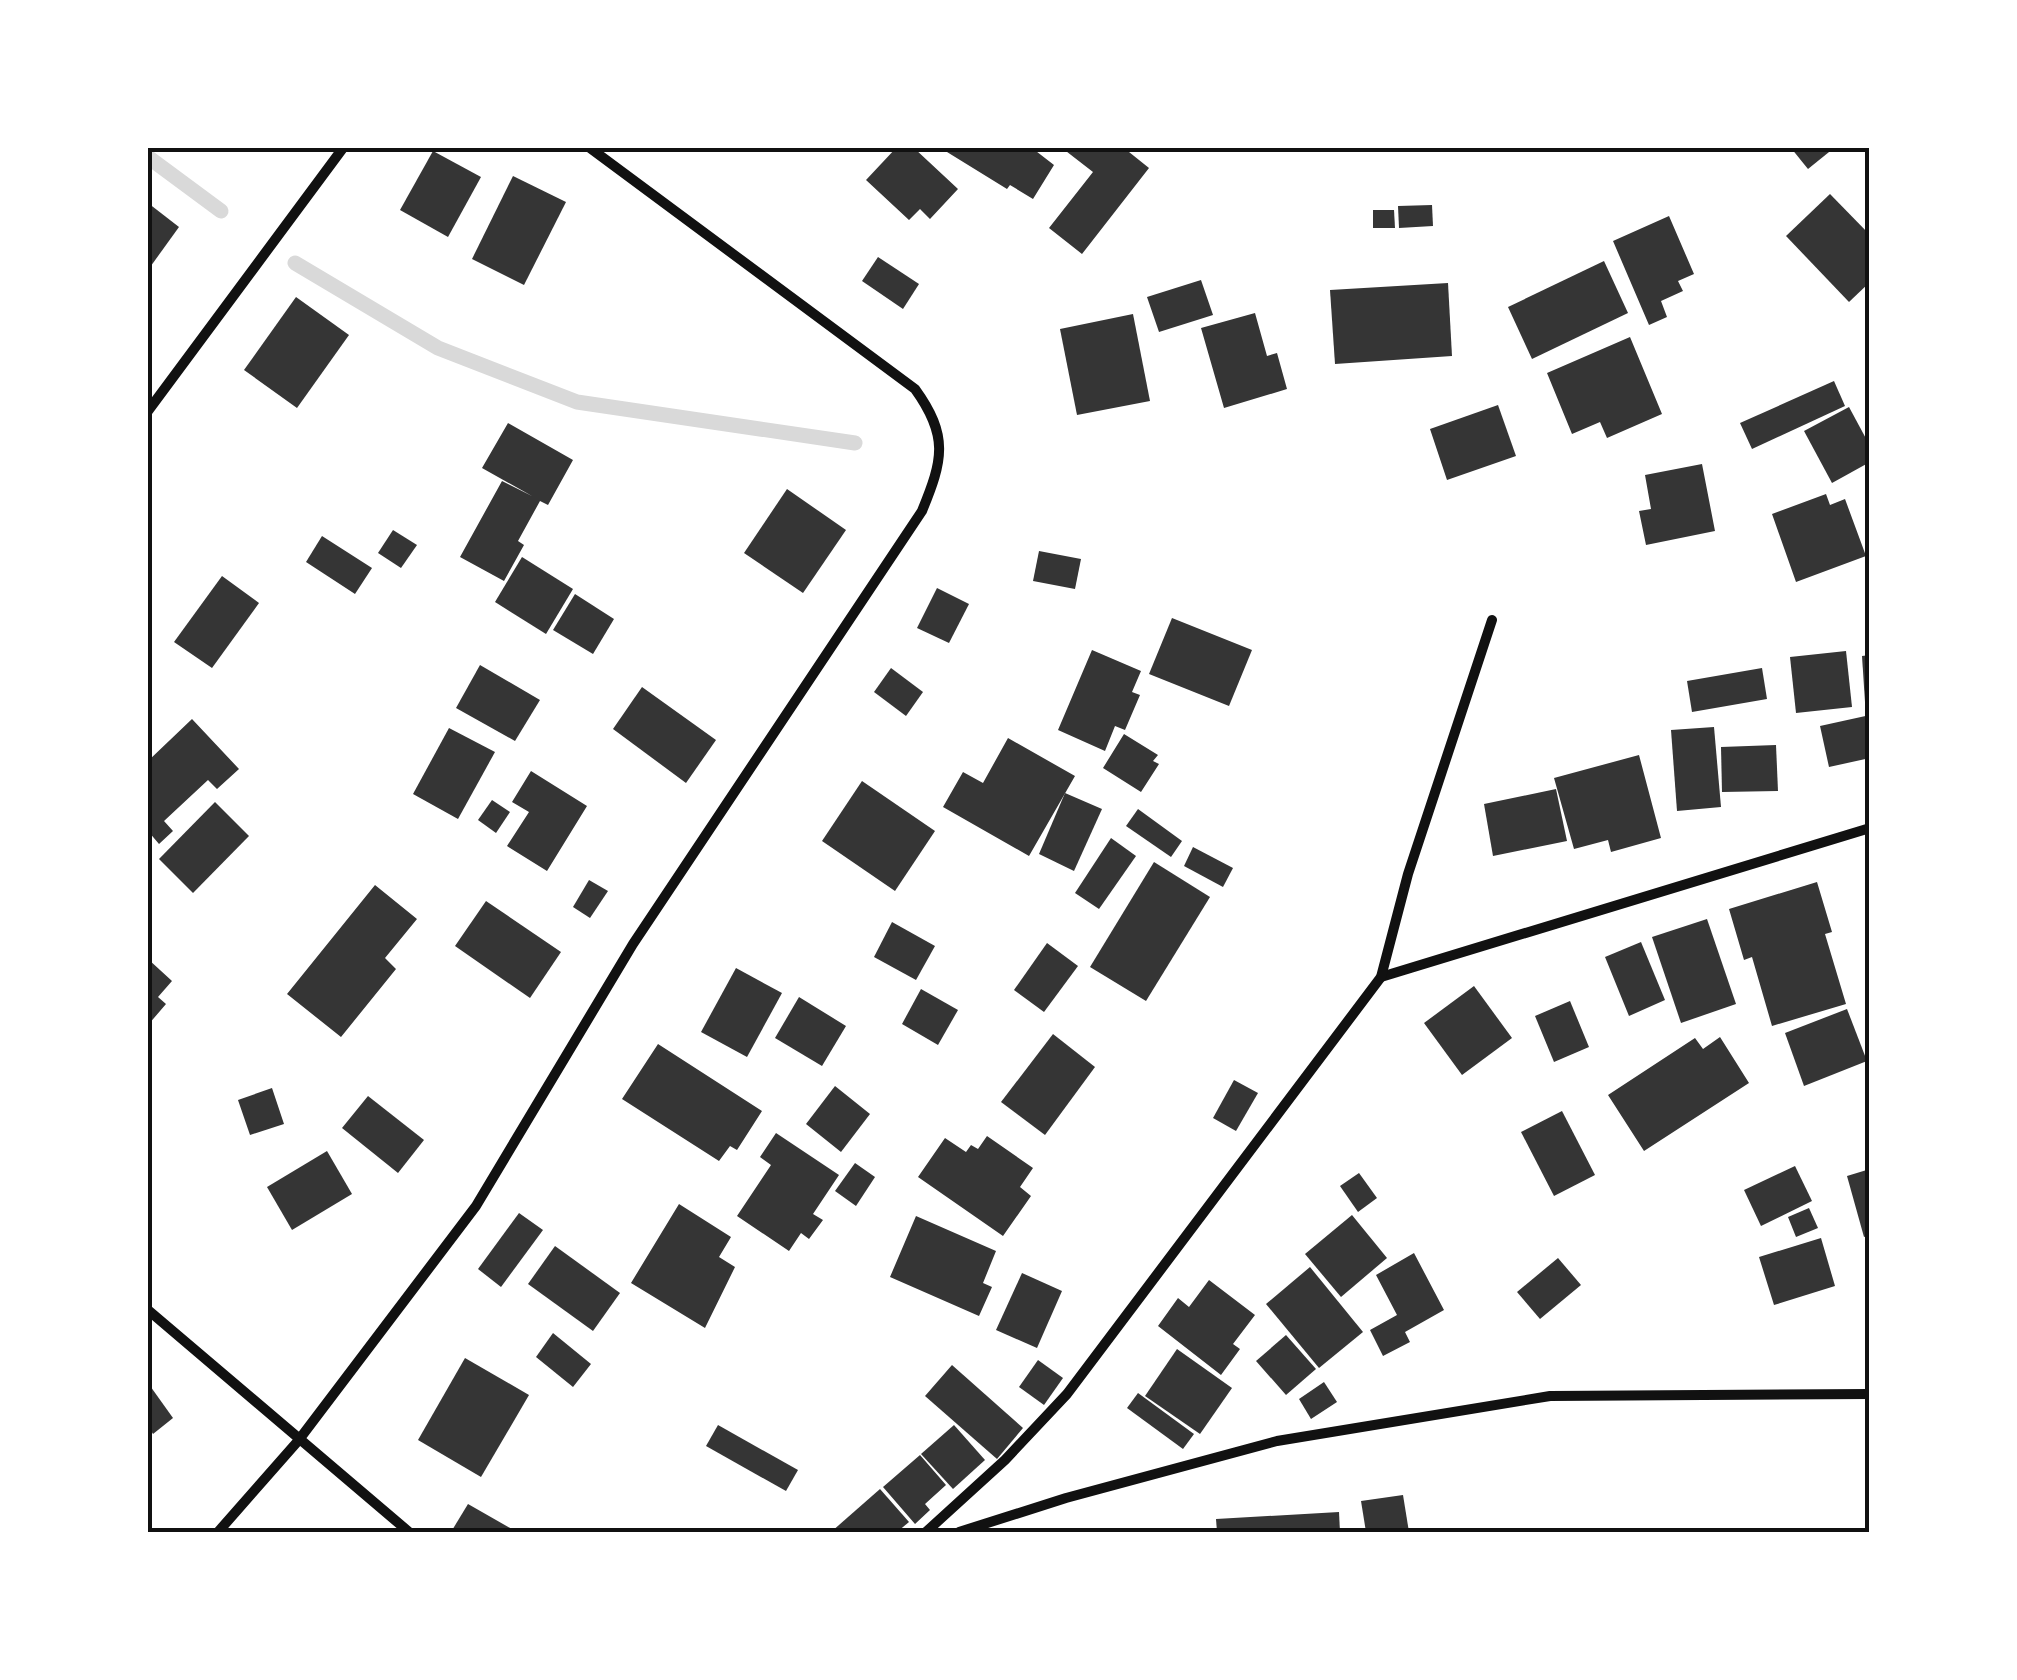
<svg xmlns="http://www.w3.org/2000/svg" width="2017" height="1680" font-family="Lato,sans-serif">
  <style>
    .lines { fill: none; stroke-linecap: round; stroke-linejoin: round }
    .stream { stroke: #d9d9d9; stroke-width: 15 }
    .building { fill: #353535 }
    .minor { stroke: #111; stroke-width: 10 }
    .neatline { fill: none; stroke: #111; stroke-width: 4 }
  </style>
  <rect width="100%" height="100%" fill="#fff"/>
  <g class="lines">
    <g class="stream">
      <polyline points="148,157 221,211"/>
      <polyline points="295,263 438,348 577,402 855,443"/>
    </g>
  </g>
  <g class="building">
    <polygon points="896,148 914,148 958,189 930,219 920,209 909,220 866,180"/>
    <polygon points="950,148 1032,148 1054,165 1033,199 1010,185 1007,189 947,152"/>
    <polygon points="1062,148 1124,148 1149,168 1082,254 1049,228 1093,172"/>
    <polygon points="1791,148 1834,148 1808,169"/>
    <polygon points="433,151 481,177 448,237 400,210"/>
    <polygon points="513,176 566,202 524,285 472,259"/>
    <polygon points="1830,194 1870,235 1870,282 1849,302 1786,236"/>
    <polygon points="148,203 179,227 148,270"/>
    <polygon points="1432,205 1433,226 1399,228 1398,206"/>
    <polygon points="1373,210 1394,210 1395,228 1373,228"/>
    <polygon points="1669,216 1694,274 1678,281 1683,291 1661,301 1667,317 1649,325 1613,241"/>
    <polygon points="878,257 919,284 903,309 862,281"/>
    <polygon points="1604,261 1628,313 1532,359 1508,307"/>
    <polygon points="1201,280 1213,315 1159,332 1147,297"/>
    <polygon points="1448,283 1452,356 1335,364 1330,290"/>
    <polygon points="296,297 349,335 297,408 244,370"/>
    <polygon points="1255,313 1267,356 1277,353 1287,389 1224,408 1201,328"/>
    <polygon points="1133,314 1150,401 1077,415 1060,329"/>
    <polygon points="1630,337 1662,414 1607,438 1600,422 1572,434 1547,373"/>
    <polygon points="1834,381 1845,406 1752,449 1740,423"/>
    <polygon points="1498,405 1516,456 1447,480 1430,429"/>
    <polygon points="1849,407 1870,446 1870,462 1832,483 1804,431"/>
    <polygon points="508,423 573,460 548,505 540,501 518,541 524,545 504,581 460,557 502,481 532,496 482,468"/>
    <polygon points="1702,464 1715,531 1646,545 1639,511 1651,509 1645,475"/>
    <polygon points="787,489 846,530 803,593 744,553"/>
    <polygon points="1826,494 1830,505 1845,499 1866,556 1796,582 1772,514"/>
    <polygon points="393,530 417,545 401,568 378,553"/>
    <polygon points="322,536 372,568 355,594 306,562"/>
    <polygon points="1039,551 1081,559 1075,589 1033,581"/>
    <polygon points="522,557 573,589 546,634 495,602"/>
    <polygon points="222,576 259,603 212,668 174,642"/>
    <polygon points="937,588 969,604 949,643 917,628"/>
    <polygon points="575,594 614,619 593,654 553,630"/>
    <polygon points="1172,618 1252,650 1229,706 1149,674"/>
    <polygon points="1092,650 1141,671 1132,692 1140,695 1125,730 1115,726 1105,751 1058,730"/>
    <polygon points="1846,651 1852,707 1796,713 1790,657"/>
    <polygon points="1870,655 1870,702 1865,702 1862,656"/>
    <polygon points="480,665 540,700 515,741 456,708"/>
    <polygon points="891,668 923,692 906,716 874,692"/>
    <polygon points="1762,668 1767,699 1692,712 1687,681"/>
    <polygon points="642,687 716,740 686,783 613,729"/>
    <polygon points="1870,715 1870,758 1829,767 1820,726"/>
    <polygon points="192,719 239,769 217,789 208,780 164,821 173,831 159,844 148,831 148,761"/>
    <polygon points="1714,727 1721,807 1677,811 1671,730"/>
    <polygon points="449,728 495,752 458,819 413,794"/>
    <polygon points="1124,734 1158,755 1153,761 1159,764 1141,792 1103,768"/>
    <polygon points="1008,738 1075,776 1029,856 943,807 963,772 983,783"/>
    <polygon points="1776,745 1778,791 1722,792 1721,747"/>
    <polygon points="1639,755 1661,838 1611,852 1608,840 1574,849 1554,778"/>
    <polygon points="531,771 587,806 547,871 507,846 529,812 512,802"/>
    <polygon points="862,781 935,831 895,891 822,841"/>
    <polygon points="1556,789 1567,841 1493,856 1484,804"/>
    <polygon points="1065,793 1102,809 1074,871 1039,854"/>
    <polygon points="492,800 510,812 496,833 478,820"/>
    <polygon points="215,802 249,836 193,893 159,859"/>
    <polygon points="1138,809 1182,841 1171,857 1126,826"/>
    <polygon points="1111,838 1136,856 1099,909 1075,893"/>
    <polygon points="1193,847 1233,868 1223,887 1184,866"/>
    <polygon points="1154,862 1210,897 1146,1001 1090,967"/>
    <polygon points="589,880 608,891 590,918 573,907"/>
    <polygon points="1817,882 1832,932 1825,934 1846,1004 1772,1026 1752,957 1744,960 1729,909"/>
    <polygon points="375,885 417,919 385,958 396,969 341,1037 287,994"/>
    <polygon points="486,901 561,952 530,998 455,946"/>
    <polygon points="1707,919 1736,1004 1681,1023 1652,937"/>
    <polygon points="892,922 935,946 916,980 874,957"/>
    <polygon points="1641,942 1665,1000 1629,1016 1605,957"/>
    <polygon points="1047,943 1078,966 1044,1012 1014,990"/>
    <polygon points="148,959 172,981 158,997 166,1004 148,1025"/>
    <polygon points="736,968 782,993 747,1057 701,1032"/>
    <polygon points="1474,986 1512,1038 1462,1075 1424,1023"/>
    <polygon points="921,989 958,1010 938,1045 902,1024"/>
    <polygon points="799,997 846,1026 822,1066 775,1038"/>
    <polygon points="1570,1001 1589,1047 1554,1062 1535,1016"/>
    <polygon points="1847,1009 1867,1061 1804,1086 1785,1033"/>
    <polygon points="1053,1034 1095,1067 1045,1135 1001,1102"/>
    <polygon points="1720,1037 1749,1083 1644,1151 1608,1095 1695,1038 1703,1049"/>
    <polygon points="658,1044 762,1111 737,1150 730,1146 719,1161 622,1099"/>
    <polygon points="1234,1080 1258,1093 1236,1131 1213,1118"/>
    <polygon points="835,1086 870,1114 841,1152 806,1124"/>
    <polygon points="272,1088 284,1124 250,1135 238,1100"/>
    <polygon points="368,1096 424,1140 398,1173 342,1128"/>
    <polygon points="1562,1111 1595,1175 1554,1196 1521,1132"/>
    <polygon points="776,1133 839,1175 813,1214 823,1220 809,1239 801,1233 789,1251 737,1216 771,1165 760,1157"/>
    <polygon points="987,1136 1033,1168 1020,1187 1031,1196 1003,1236 918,1177 945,1138 966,1152 971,1145 978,1149"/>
    <polygon points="327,1151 352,1194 292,1230 267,1187"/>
    <polygon points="855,1163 875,1177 856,1206 835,1191"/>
    <polygon points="1795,1166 1812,1201 1761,1226 1744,1190"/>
    <polygon points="1870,1169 1870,1235 1864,1237 1847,1176"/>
    <polygon points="1359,1173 1377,1198 1358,1212 1340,1186"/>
    <polygon points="679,1204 731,1237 719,1257 735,1267 705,1328 631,1283"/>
    <polygon points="1809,1208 1818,1228 1796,1237 1788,1217"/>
    <polygon points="519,1213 543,1230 501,1287 478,1269"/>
    <polygon points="1352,1215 1387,1258 1341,1297 1305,1254"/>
    <polygon points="916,1216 996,1251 983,1283 992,1287 979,1316 890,1277"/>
    <polygon points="1821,1238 1835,1286 1774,1305 1759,1257"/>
    <polygon points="555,1246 620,1293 593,1331 528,1284"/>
    <polygon points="1414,1253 1444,1310 1405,1332 1410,1342 1383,1356 1370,1330 1397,1315 1376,1275"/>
    <polygon points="1558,1258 1581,1285 1540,1319 1517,1292"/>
    <polygon points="1310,1267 1363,1332 1319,1368 1266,1304"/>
    <polygon points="1022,1273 1062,1291 1037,1348 996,1330"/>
    <polygon points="1209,1280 1255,1315 1233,1344 1240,1349 1221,1375 1158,1326 1178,1298 1189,1307"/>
    <polygon points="553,1333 591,1364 573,1387 536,1357"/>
    <polygon points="1286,1335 1316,1369 1286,1395 1256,1361"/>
    <polygon points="1177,1349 1232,1388 1200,1434 1145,1396"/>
    <polygon points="465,1358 529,1395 481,1477 418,1440"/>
    <polygon points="1038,1360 1063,1378 1044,1405 1019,1387"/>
    <polygon points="952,1365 1023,1428 997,1459 925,1396"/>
    <polygon points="1324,1382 1337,1402 1311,1419 1299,1399"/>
    <polygon points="148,1383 173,1418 153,1434 148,1426"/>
    <polygon points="1138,1393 1194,1434 1183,1449 1127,1408"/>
    <polygon points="718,1425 798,1470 786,1491 706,1446"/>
    <polygon points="954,1425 985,1460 953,1489 921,1454"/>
    <polygon points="920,1455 946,1485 925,1504 930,1510 915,1524 883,1487"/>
    <polygon points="880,1489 909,1522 897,1532 831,1532"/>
    <polygon points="1403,1495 1409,1532 1366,1532 1361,1501"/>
    <polygon points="468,1504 517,1532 451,1532"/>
    <polygon points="1339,1512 1340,1532 1217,1532 1216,1519"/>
  </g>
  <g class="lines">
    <g class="minor">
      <polyline points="148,411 343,148"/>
      <polyline points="1381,977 1870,828"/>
      <polyline points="148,1310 409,1532"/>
      <path d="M218 1532 298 1441 476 1206 633 944 922 511C943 460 949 436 915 389L590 148"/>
      <polyline points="926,1532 1005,1460 1067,1394 1381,977 1408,874 1492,620"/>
      <polyline points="959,1532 1066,1498 1277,1441 1550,1396 1870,1394"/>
    </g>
  </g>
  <rect width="2017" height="1680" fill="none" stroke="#ffffff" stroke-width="300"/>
  <rect x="150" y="150" width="1717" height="1380" class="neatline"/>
</svg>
